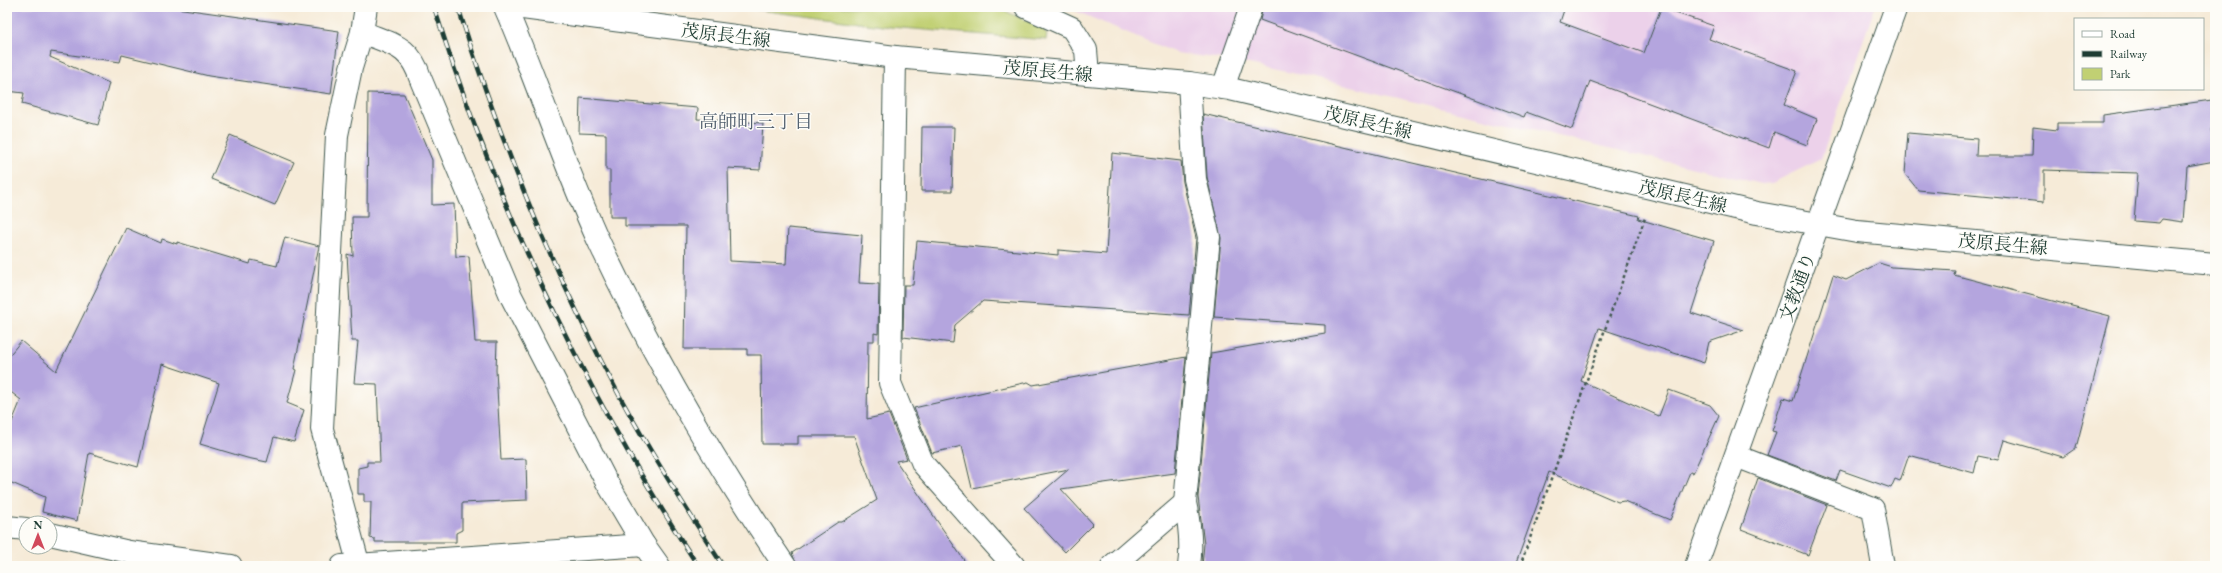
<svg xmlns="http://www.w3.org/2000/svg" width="2222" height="573" font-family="'EB Garamond','Noto Serif JP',serif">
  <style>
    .built { fill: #ecd1ea }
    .green { fill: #c1d073; stroke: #708654 }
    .building { fill: #b4a5de }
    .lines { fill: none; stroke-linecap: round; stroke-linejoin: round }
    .minor-casing { stroke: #3f574d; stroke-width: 24 }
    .major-casing { stroke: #3f574d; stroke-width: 24 }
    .path { stroke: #3f574d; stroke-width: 2.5; stroke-dasharray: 3 3; stroke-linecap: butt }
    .minor { stroke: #fff; stroke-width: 22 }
    .major { stroke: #fff; stroke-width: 22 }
    .rail-casing { stroke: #1f3d34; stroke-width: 4.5 }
    .rail { stroke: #fdfcf7; stroke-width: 3; stroke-dasharray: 9; stroke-linecap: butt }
    .labels { text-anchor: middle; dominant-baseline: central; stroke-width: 3; stroke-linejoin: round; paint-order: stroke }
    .street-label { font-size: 18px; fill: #1f3d34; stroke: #fdfcf7 }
    .neighbourhood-label { font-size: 19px; fill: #536170; stroke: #fdfcf7 }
  </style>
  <rect width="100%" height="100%" fill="#fdfcf7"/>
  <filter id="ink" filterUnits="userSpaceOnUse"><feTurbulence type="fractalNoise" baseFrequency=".025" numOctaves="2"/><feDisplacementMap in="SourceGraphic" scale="8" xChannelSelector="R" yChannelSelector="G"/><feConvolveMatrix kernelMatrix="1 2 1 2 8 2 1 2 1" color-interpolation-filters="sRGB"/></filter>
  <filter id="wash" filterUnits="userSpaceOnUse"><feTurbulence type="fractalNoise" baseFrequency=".012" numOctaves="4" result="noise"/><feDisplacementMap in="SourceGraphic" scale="16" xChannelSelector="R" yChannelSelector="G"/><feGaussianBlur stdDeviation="0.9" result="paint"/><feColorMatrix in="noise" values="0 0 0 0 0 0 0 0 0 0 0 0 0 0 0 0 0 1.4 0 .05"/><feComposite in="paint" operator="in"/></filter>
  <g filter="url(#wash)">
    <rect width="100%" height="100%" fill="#f6ebd8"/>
    <polygon class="built" points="1066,7 1875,7 1821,159 1772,183 1762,184 1292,73 1230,60 1176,53"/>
    <polygon class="green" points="736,7 996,7 1041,27 1047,34 1046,40 890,27"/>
    <g id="blocks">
      <g class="building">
        <polygon points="7,7 169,7 339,31 331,94 209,76 122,55 120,62 51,52 50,57 109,83 98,125 22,104 24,93 7,91"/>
        <polygon points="1263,7 1565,7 1560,22 1644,53 1661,8 1714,26 1709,39 1797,71 1784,105 1817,119 1807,145 1774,132 1769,148 1590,81 1572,129 1526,112 1524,117 1260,20"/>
        <polygon points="368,93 404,94 432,160 432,205 454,204 456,257 469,256 475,342 497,342 496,370 501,460 526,459 527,500 462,503 462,530 456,533 456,542 375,542 375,539 370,538 371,502 364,502 364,494 358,494 358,468 367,466 367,462 380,462 377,384 354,383 358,341 352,341 347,254 353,256 352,217 367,217"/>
        <polygon points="580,98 698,108 697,119 763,123 760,170 728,168 730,261 786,264 788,228 862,235 859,283 879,284 878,334 874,333 874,341 868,341 867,419 889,414 907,459 896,461 968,566 797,566 792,553 838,522 842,522 877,500 854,436 798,436 798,444 762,444 761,355 747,355 747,349 684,349 686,226 625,226 625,217 610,217 610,170 606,170 606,134 579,133"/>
        <polygon points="2212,100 2214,126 2211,129 2215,161 2187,166 2183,222 2162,219 2159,223 2134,221 2138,173 2044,170 2044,202 1918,190 1905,174 1908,133 1977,139 1976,156 2032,156 2033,127 2057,130 2057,123 2103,123 2103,115"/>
        <polygon points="1203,114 1639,216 1638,219 1714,241 1691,313 1744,330 1709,342 1704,363 1599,328 1581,381 1659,416 1669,390 1710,405 1719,416 1693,473 1690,472 1670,520 1624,501 1618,502 1549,472 1515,566 1202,566 1204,544 1198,497 1211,353 1325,333 1325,325 1214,317 1221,238 1207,177"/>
        <polygon points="922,127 954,127 952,191 921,191"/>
        <polygon points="230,135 294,162 275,205 211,179"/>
        <polygon points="1112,153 1181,161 1183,182 1196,238 1189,315 983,301 955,325 953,343 903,337 904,285 913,285 917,241 1058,255 1058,250 1106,254"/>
        <polygon points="126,228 161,243 162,239 177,244 177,242 250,264 251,260 277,266 285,237 319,246 294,369 296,370 287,403 304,410 294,442 274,437 267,462 247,458 200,444 219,383 162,364 138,467 89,453 77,521 42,512 45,497 7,481 7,434 21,400 7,389 7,358 21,341 56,371"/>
        <polygon points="1879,263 1892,267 1955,271 1954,275 2110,316 2076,448 2063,457 2004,440 1998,460 1978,456 1974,473 1909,455 1900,481 1895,479 1891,488 1840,470 1836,481 1767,455 1776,432 1772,431 1783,398 1793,401 1833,275 1846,280"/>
        <polygon points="1186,357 1175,473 1061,489 1093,524 1065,552 1024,508 1069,469 972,488 962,446 932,453 914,408 1028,382 1033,385"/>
        <polygon points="1758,478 1827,505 1808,555 1741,529"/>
      </g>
    </g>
  </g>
  <g filter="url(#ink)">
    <use href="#blocks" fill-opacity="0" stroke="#3f574d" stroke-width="1"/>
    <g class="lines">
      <defs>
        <g id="minor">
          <path d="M505 7C539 85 564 167 600 244 653 356 715 463 785 566"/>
          <polyline points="1026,7 1072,28 1086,50 1088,74"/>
          <path d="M362 32C393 45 410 45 421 80L511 296 605 479 644 545 659 566"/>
          <polyline points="895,57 890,383 923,464 1014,566"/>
          <polyline points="1223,88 1251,7"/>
          <polyline points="1736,456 1873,509 1883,566"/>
          <polyline points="7,527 26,529"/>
          <polyline points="50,534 129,552 231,566"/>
          <polyline points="342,566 644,545"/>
          <polyline points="359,566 322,429 337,135 351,68 362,32 366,7"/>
          <polyline points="1112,566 1185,503"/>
          <path d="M1189 566C1192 544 1190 525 1185 503L1209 237 1195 179 1189 83"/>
          <polyline points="1696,566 1896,7"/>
        </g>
        <polyline id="major" points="515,7 895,57 1189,83 1230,89 1757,213 1857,231 2215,264"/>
      </defs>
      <use href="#minor" class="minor-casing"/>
      <use href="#major" class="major-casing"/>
      <polyline class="path" points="1520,566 1645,218"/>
      <use href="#minor" class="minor"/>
      <use href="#major" class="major"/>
      <defs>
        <g id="rail">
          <path d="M434 7C497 207 583 391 698 566"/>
          <path d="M458 7C500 141 553 272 619 395 651 454 687 510 723 566"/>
        </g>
      </defs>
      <use href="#rail" class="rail-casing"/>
      <use href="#rail" class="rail"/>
    </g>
  </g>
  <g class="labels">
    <g class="street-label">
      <text transform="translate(726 35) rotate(7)">茂原長生線</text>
      <text transform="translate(1048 71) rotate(5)">茂原長生線</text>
      <text transform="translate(1368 122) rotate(13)">茂原長生線</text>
      <text transform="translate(1683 196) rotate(13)">茂原長生線</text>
      <text transform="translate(2003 244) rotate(5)">茂原長生線</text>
      <text transform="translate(1797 287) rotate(-70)">文教通り</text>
    </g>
    <g class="neighbourhood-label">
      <text x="756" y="121">高師町三丁目</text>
    </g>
  </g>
  <rect width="2222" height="573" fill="none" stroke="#fdfcf7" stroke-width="24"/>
  <rect x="2074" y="18" width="130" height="72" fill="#fdfcf7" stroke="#a4b0a9"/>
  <rect x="2082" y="31" width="20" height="6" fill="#ffffff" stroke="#a4b0a9"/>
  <text x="2110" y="38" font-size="12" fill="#1f3d34">Road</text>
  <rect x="2082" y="51" width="20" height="6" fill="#1f3d34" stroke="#a4b0a9"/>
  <text x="2110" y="58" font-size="12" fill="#1f3d34">Railway</text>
  <rect x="2082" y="68" width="20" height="12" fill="#c1d073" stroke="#a4b0a9"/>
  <text x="2110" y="78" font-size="12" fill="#1f3d34">Park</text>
  <g transform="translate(38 535)"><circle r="19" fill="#fdfcf7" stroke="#a4b0a9"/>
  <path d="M0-3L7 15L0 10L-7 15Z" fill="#d1495b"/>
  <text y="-6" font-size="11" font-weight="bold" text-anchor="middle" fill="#1f3d34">N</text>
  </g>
</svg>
